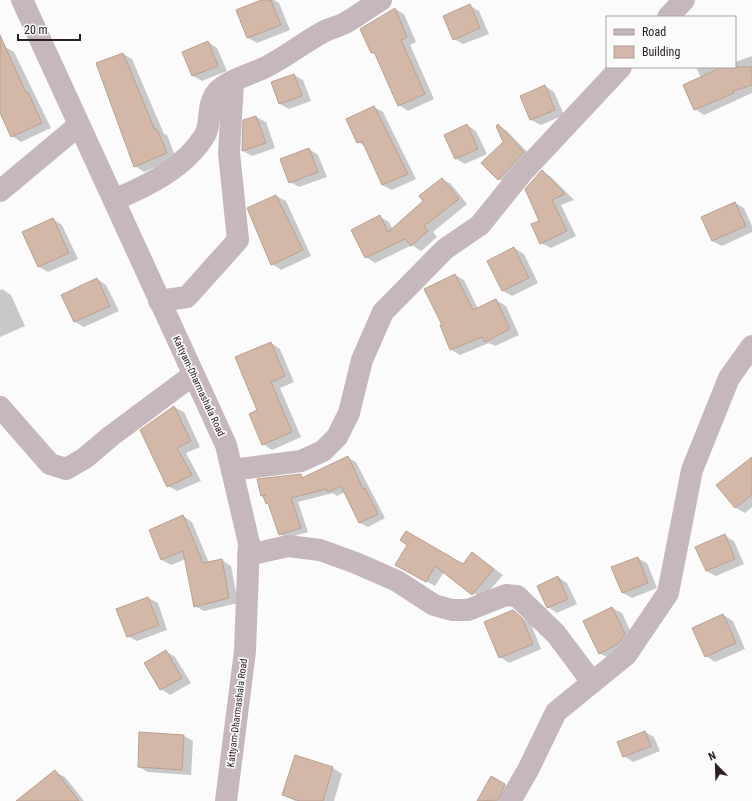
<svg xmlns="http://www.w3.org/2000/svg" width="752" height="801" font-family="'Roboto Condensed',sans-serif">
  <style>
    .shadow { fill: #0003 }
    .building { fill: #d4b8a7; stroke: #bba090 }
    .lines { fill: none; stroke-linecap: round; stroke-linejoin: round }
    .minor { stroke: #c6b7bc; stroke-width: 22 }
    .labels { text-anchor: middle; dominant-baseline: central; stroke-width: 3.5; stroke-linejoin: round; paint-order: stroke }
    .street-label { font-size: 10px; fill: #2d211f; stroke: #fbfbfb }
  </style>
  <rect width="100%" height="100%" fill="#fbfbfb"/>
  <g class="shadow">
    <polygon points="264,0 274,0 279,3 290,30 257,43 248,38"/>
    <polygon points="469,5 479,11 489,34 463,44 454,39"/>
    <polygon points="395,9 404,14 416,42 410,45 434,99 408,111 399,105 376,55 371,52"/>
    <polygon points="208,42 217,48 227,71 202,81 193,76 183,52"/>
    <polygon points="5,47 14,52 51,128 21,142 12,136 0,111 0,49"/>
    <polygon points="123,54 132,59 164,134 167,135 176,158 144,172 135,166"/>
    <polygon points="752,56 752,93 704,115 695,109 701,78 696,67 735,67 735,62"/>
    <polygon points="294,75 303,80 311,101 289,109 280,104"/>
    <polygon points="545,86 554,92 564,115 541,125 531,120 521,96"/>
    <polygon points="374,107 383,112 416,179 392,190 382,185 366,147 358,142"/>
    <polygon points="256,117 266,122 275,148 252,156 243,151 244,121"/>
    <polygon points="467,125 476,131 487,154 465,164 455,158"/>
    <polygon points="498,125 507,131 533,158 508,184 498,179 504,142"/>
    <polygon points="309,149 318,155 327,177 299,187 290,182"/>
    <polygon points="542,171 551,177 574,200 561,205 576,236 551,248 541,243"/>
    <polygon points="442,179 451,184 467,204 433,232 437,237 421,251 412,245 375,263 366,257 353,230 380,217 389,222 393,230 425,201"/>
    <polygon points="276,196 286,201 311,256 281,270 272,264"/>
    <polygon points="735,203 744,208 752,226 752,232 722,246 712,241"/>
    <polygon points="53,219 62,225 78,259 48,272 39,267 23,233"/>
    <polygon points="514,248 524,254 538,283 512,296 503,291"/>
    <polygon points="455,275 464,280 478,309 496,300 506,306 519,335 495,346 489,343 460,355 450,349 443,325"/>
    <polygon points="97,279 106,285 119,311 84,327 75,322"/>
    <polygon points="2,289 11,295 25,326 0,337 0,290"/>
    <polygon points="271,343 280,349 294,382 280,388 301,437 272,450 263,444 258,411"/>
    <polygon points="174,407 184,412 200,447 186,453 201,481 177,491 168,486 142,430"/>
    <polygon points="348,458 356,462 385,518 368,527 360,523 345,492 337,496 333,493 298,502 308,532 287,538 280,534 270,505 262,495 300,475 305,478"/>
    <polygon points="752,458 752,507 745,513 736,508 718,485"/>
    <polygon points="183,516 192,522 209,563 222,560 231,566 238,603 204,611 195,606 186,559 171,565 162,560"/>
    <polygon points="725,536 734,541 744,564 716,576 706,571"/>
    <polygon points="472,553 503,575 482,599 444,572 435,586 397,565 463,565"/>
    <polygon points="637,558 647,563 657,588 632,598 623,593 613,568"/>
    <polygon points="558,577 567,583 577,604 557,613 548,607"/>
    <polygon points="148,598 158,603 167,630 137,641 127,636"/>
    <polygon points="612,608 622,613 634,639 609,658 599,653"/>
    <polygon points="513,611 531,624 541,649 509,663 500,657"/>
    <polygon points="723,615 733,621 745,649 715,662 706,656"/>
    <polygon points="166,651 175,657 191,683 170,695 161,689"/>
    <polygon points="645,732 654,737 660,751 633,762 624,756"/>
    <polygon points="184,736 193,741 191,775 148,772 139,767"/>
    <polygon points="295,757 333,768 342,774 334,801 295,801 283,795"/>
    <polygon points="55,772 65,777 84,801 32,801"/>
    <polygon points="491,777 512,789 505,801 477,801"/>
  </g>
  <g class="building">
    <polygon points="261,0 271,0 281,25 247,38 236,10"/>
    <polygon points="470,4 480,28 453,40 443,16"/>
    <polygon points="395,8 407,37 401,40 425,94 398,106 374,52 371,53 360,29"/>
    <polygon points="0,35 26,93 28,92 42,123 11,137 0,113"/>
    <polygon points="208,41 218,66 192,76 182,52"/>
    <polygon points="123,53 155,130 157,129 167,153 134,167 96,63"/>
    <polygon points="722,67 752,67 752,85 733,91 734,93 694,110 683,85"/>
    <polygon points="294,74 302,96 279,104 271,82"/>
    <polygon points="545,85 555,110 530,120 520,96"/>
    <polygon points="374,106 408,174 382,185 362,141 357,143 346,119"/>
    <polygon points="256,116 266,143 242,151 243,120"/>
    <polygon points="467,124 478,149 455,159 444,135"/>
    <polygon points="498,124 524,152 498,180 481,163 503,142 496,126"/>
    <polygon points="309,148 318,172 289,183 280,159"/>
    <polygon points="542,170 565,194 552,200 567,231 540,244 531,224 539,221 525,189"/>
    <polygon points="442,178 459,199 424,226 428,231 411,246 405,239 365,258 351,230 380,215 388,232 423,201 419,196"/>
    <polygon points="276,195 303,250 271,265 247,208"/>
    <polygon points="735,202 746,226 712,241 701,217"/>
    <polygon points="53,218 69,253 38,267 22,232"/>
    <polygon points="514,247 529,278 502,291 487,261"/>
    <polygon points="455,274 473,310 496,299 510,329 485,342 482,337 450,350 440,325 442,325 424,289"/>
    <polygon points="97,278 110,306 74,322 61,295"/>
    <polygon points="271,342 285,376 271,382 292,432 262,445 249,414 257,410 235,357"/>
    <polygon points="174,406 191,441 177,448 192,475 167,487 140,430"/>
    <polygon points="348,456 363,489 365,488 378,514 359,523 341,486 328,492 327,489 291,498 301,528 279,535 268,503 266,504 263,496 266,495 261,496 257,479 301,474 302,478"/>
    <polygon points="752,457 752,495 735,508 716,485"/>
    <polygon points="183,515 203,563 222,559 229,598 194,607 183,551 161,560 149,530"/>
    <polygon points="406,531 463,564 472,552 494,569 472,595 435,566 426,582 395,565 407,545 400,540"/>
    <polygon points="725,534 735,559 706,571 695,547"/>
    <polygon points="638,557 648,583 622,593 611,567"/>
    <polygon points="558,576 568,599 547,608 537,586"/>
    <polygon points="148,597 159,625 127,637 116,609"/>
    <polygon points="612,607 625,634 618,644 599,654 583,621"/>
    <polygon points="513,610 522,618 533,644 499,658 484,622"/>
    <polygon points="723,614 736,643 705,657 692,628"/>
    <polygon points="166,650 182,678 160,690 144,663"/>
    <polygon points="645,731 651,746 623,757 617,742"/>
    <polygon points="139,732 184,735 182,770 138,767"/>
    <polygon points="295,755 333,767 323,801 300,801 282,795"/>
    <polygon points="55,770 79,801 16,801"/>
    <polygon points="491,776 505,784 498,800 477,801"/>
  </g>
  <g class="lines">
    <g class="minor">
      <polyline points="22,0 226,445 249,543 245,651 226,801"/>
      <polyline points="668,17 684,0"/>
      <polyline points="0,191 79,125"/>
      <path d="M114 200C147 186 185 168 205 135 212 122 206 105 217 92 226 81 252 74 266 67 286 57 303 43 323 32 330 28 338 27 345 23 358 16 369 7 381 0"/>
      <polyline points="159,301 187,297 238,240 229,153 233,82"/>
      <polyline points="0,407 50,464 66,469 85,458 111,436 193,375"/>
      <polyline points="232,470 301,461 323,451 337,437 349,413 362,360 383,312 445,249 480,225 521,174 621,67"/>
      <polyline points="248,555 288,546 320,550 356,563 397,581 434,605 452,610 468,610 506,595 517,596 556,634 592,682"/>
      <polyline points="510,801 528,770 556,712 626,655 668,593 692,470 729,378 752,346"/>
    </g>
  </g>
  <g class="labels">
    <g class="street-label">
      <text transform="translate(199 386) rotate(65)">Kattyam-Dharmashala Road</text>
      <text transform="translate(237 713) rotate(-83)">Kattyam-Dharmashala Road</text>
    </g>
  </g>
  <rect x="606" y="16" width="130" height="52" fill="#fbfbfb" stroke="#a9a4a3"/>
  <rect x="614" y="29" width="20" height="6" fill="#c6b7bc" stroke="#a9a4a3"/>
  <text x="642" y="36" font-size="12" fill="#2d211f">Road</text>
  <rect x="614" y="46" width="20" height="12" fill="#d4b8a7" stroke="#a9a4a3"/>
  <text x="642" y="56" font-size="12" fill="#2d211f">Building</text>
  <g transform="translate(716 765) rotate(337)" stroke="#fbfbfb" stroke-width="3" paint-order="stroke">
  <path d="M0-3L7 15L0 10L-7 15Z" fill="#2d211f"/>
  <text y="-6" font-size="11" font-weight="bold" text-anchor="middle" fill="#2d211f">N</text>
  </g>
  <path d="M18 34v6h62v-6" fill="none" stroke="#2d211f" stroke-width="2"/>
  <text x="24" y="34" font-size="12" fill="#2d211f" stroke="#fbfbfb" stroke-width="3" paint-order="stroke">20 m</text>
</svg>
